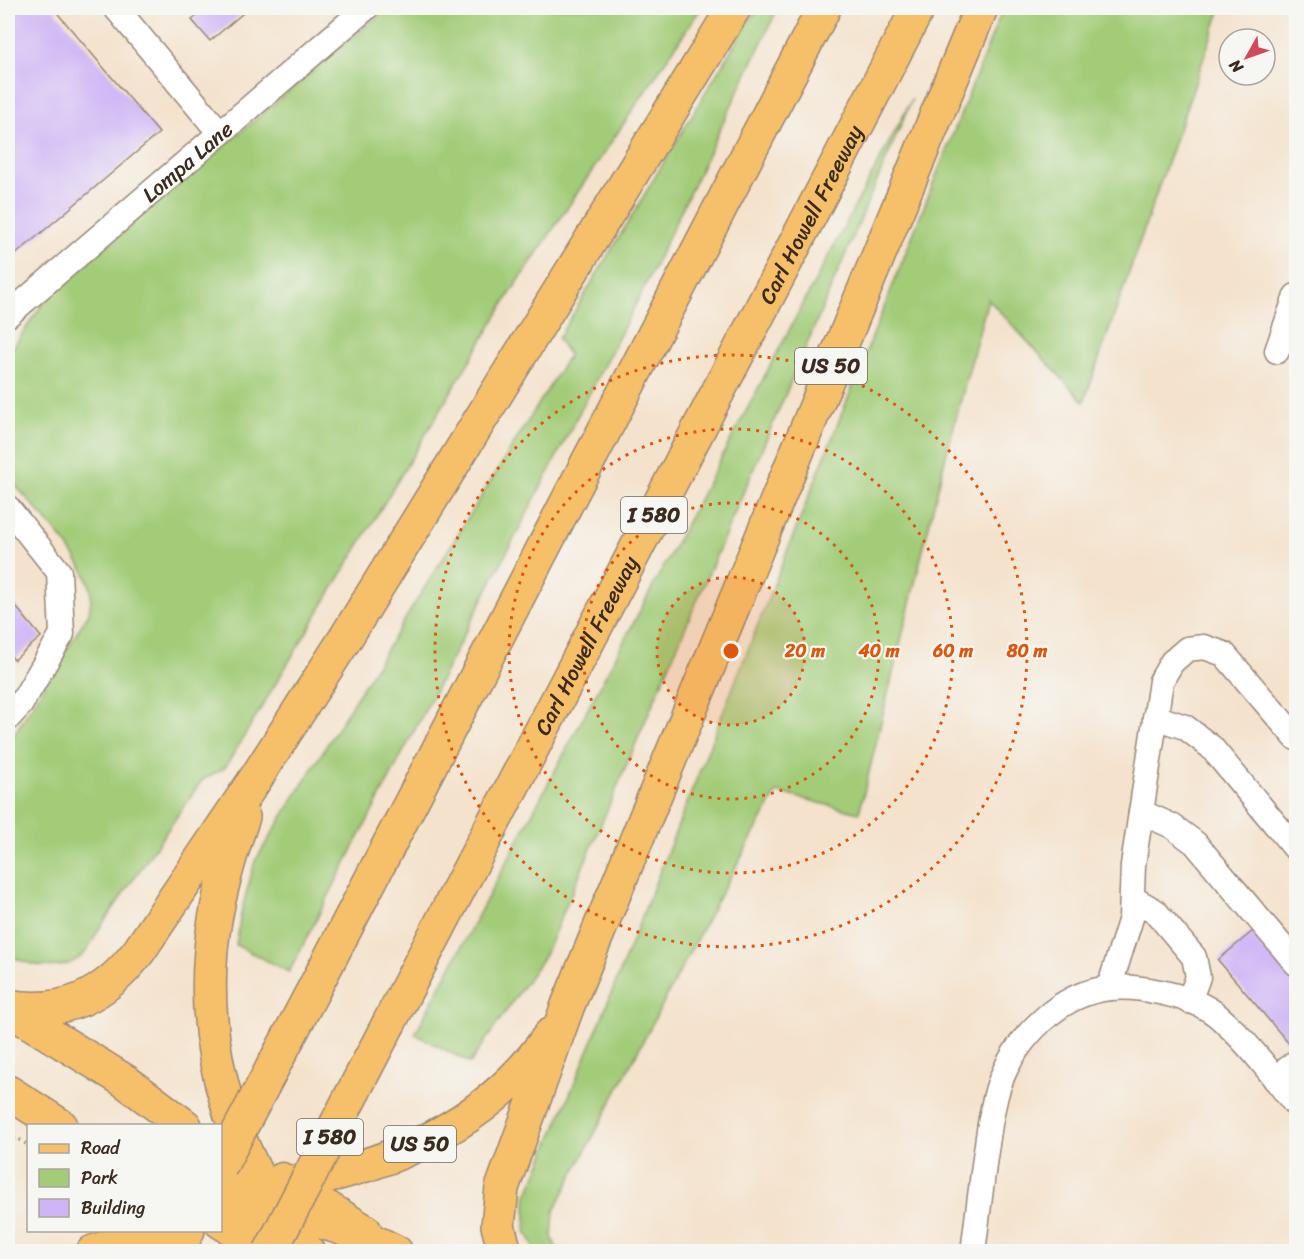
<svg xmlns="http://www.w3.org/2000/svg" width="1304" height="1259" font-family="Sriracha,sans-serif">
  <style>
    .green { fill: #a2cc78; stroke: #6e7b4b; stroke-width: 1.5 }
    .building { fill: #cfb5f6 }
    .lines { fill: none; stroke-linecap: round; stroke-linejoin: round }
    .minor-casing { stroke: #988675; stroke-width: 27 }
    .major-casing { stroke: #988675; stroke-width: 33 }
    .highway-casing { stroke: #988675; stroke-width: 36 }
    .path { stroke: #988675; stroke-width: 4; stroke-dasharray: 1.5 4.5; stroke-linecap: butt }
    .minor { stroke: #fff; stroke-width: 24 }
    .major { stroke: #f6c06b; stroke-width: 30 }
    .highway { stroke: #f6c06b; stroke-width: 33 }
    .highway-bridge-casing { stroke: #988675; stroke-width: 36; stroke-linecap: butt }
    .highway-bridge { stroke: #f6c06b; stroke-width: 33 }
    .ring { fill: none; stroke: #df570d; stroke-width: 3; stroke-dasharray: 3 6 }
    .labels { text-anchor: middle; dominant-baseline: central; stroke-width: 4.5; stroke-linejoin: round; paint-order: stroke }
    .shield { fill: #f6f6f2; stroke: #73675e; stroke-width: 1.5 }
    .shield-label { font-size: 21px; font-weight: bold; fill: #3b2a1e }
    .street-label { font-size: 22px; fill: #3b2a1e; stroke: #f6f6f2 }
    .centre { fill: #df570d; stroke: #f6f6f2; stroke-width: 3 }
    .ring-label { font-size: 18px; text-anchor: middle; font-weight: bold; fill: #df570d; stroke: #f6f6f2; stroke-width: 4.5; stroke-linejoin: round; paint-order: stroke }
  </style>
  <rect width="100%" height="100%" fill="#f6f6f2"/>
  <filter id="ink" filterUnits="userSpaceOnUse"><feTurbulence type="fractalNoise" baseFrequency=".0167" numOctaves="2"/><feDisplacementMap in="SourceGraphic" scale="12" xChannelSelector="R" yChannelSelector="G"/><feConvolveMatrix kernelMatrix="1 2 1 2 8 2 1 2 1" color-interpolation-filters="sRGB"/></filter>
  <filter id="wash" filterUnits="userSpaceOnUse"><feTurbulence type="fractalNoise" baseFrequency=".008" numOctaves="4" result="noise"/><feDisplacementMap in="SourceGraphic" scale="24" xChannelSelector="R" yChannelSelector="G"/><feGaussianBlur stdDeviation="1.35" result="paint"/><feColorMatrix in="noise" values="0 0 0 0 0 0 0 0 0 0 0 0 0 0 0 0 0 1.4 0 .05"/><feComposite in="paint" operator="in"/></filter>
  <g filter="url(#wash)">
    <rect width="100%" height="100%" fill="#f4e2cc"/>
    <g class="green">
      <path d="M387 8H701L511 292 225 768 202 780 99 929C95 936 90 947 84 954 63 974 30 967 8 954V744L89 613C90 606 92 597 91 590 83 555 32 505 8 477V355L49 294Z"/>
      <polygon points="760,8 778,8 643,290 289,972 236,945 241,913 255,861 569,355 558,339 749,20"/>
      <polygon points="1003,8 1221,8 1084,402 988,299 945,459 859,813 777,792 714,906 554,1211 552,1238 558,1251 536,1251 526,1231 526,1198 594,1037"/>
      <polygon points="912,99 545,955 470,1063 415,1034"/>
    </g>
    <g id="blocks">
      <g class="building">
        <polygon points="15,8 53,8 159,133 8,261 8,14"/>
        <polygon points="175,8 187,8 180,13"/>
        <polygon points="207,8 249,8 210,41 192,20"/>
        <polygon points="8,597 41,637 14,660 8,652"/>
        <polygon points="1254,930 1296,981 1296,1039 1290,1045 1218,960"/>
      </g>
    </g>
  </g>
  <g filter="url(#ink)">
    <use href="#blocks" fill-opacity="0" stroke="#988675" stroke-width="1.5"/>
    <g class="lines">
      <defs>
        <g id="minor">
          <polyline points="116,8 220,133"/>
          <path id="s1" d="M8 315 366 8"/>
          <polyline points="1277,351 1296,296"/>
          <polyline points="8,508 59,572 62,634 21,704 8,718"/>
          <polyline points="1155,717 1185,727 1211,747 1296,849"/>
          <polyline points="1141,812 1172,826 1195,843 1296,963"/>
          <polyline points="1132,898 1155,911 1194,957 1198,977 1189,1001"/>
          <polyline points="1109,988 1131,918 1133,865 1161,681 1172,662 1187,649 1204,647 1224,654 1296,738"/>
          <polyline points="1275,1079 1296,1062"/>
          <path d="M973 1252C977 1220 981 1188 985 1157 989 1133 991 1108 999 1085 1015 1039 1059 993 1110 988 1128 986 1147 989 1164 993 1182 997 1204 1004 1218 1016 1248 1042 1272 1075 1296 1105"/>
        </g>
        <g id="major">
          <polyline points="282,1178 366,1230"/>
          <polyline points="220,1223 267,1252"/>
        </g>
        <g id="highway">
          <path d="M243 817C228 860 215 905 211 950 201 1060 238 1168 308 1252"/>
          <polyline points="316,985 824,8"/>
          <path d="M8 1006C65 1016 105 996 139 951L256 778 345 639 734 8"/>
          <polyline points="8,1009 125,1081 185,1126"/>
          <path id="s2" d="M389 1023 918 8"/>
          <polyline points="8,1092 61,1126"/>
          <path d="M220 1185C261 1188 300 1183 339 1173 423 1151 500 1108 550 1035"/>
          <path d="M220 1217C286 1207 337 1222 396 1252"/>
          <polyline points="93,1252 159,1230"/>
          <polyline points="177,1252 188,1230"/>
          <polyline points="505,1252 498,1226 502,1188 568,1005 981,8"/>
        </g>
      </defs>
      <use href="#minor" class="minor-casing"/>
      <use href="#major" class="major-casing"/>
      <use href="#highway" class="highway-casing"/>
      <polyline class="path" points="8,1138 17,1138 28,1145"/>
      <use href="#minor" class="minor"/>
      <use href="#major" class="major"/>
      <use href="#highway" class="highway"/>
      <defs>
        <g id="highway-bridge">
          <polyline points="220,1167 316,985"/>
          <polyline points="270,1252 389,1023"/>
        </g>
      </defs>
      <use href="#highway-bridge" class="highway-bridge-casing"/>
      <use href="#highway-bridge" class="highway-bridge"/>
    </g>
  </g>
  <circle cx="731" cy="651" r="74" fill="#df570d" fill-opacity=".12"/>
  <g class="ring">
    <circle cx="731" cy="651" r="74"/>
    <circle cx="731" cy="651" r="148"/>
    <circle cx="731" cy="651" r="222"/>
    <circle cx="731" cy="651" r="296"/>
  </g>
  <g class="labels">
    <g class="shield">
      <rect x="795" y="348" width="72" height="36" rx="4.5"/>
      <rect x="621" y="497" width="66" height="36" rx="4.5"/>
      <rect x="297" y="1119" width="66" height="36" rx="4.5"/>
      <rect x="384" y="1126" width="72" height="36" rx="4.5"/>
    </g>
    <g class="shield-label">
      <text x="831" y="366">US 50</text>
      <text x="654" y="515">I 580</text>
      <text x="330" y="1137">I 580</text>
      <text x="420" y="1144">US 50</text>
    </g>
    <g class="street-label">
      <text stroke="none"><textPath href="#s1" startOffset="236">Lompa Lane</textPath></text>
      <text stroke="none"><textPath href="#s2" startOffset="912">Carl Howell Freeway</textPath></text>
      <text stroke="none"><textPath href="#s2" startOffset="426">Carl Howell Freeway</textPath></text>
    </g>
  </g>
  <circle cx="731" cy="651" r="9" class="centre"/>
  <g class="ring-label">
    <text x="805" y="657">20 m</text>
    <text x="879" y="657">40 m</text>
    <text x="953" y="657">60 m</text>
    <text x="1027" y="657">80 m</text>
  </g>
  <rect width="1304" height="1259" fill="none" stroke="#f6f6f2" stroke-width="30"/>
  <rect x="27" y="1124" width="195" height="108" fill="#f6f6f2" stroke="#aba49d" stroke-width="1.5"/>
  <rect x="39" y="1144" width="30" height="9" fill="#f6c06b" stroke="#aba49d" stroke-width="1.5"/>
  <text x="81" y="1154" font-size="18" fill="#3b2a1e">Road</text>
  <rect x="39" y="1169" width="30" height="18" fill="#a2cc78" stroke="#aba49d" stroke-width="1.5"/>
  <text x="81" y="1184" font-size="18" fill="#3b2a1e">Park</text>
  <rect x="39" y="1199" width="30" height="18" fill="#cfb5f6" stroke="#aba49d" stroke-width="1.5"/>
  <text x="81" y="1214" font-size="18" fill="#3b2a1e">Building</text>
  <g transform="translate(1247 57) rotate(230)"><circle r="28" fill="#f6f6f2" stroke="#aba49d" stroke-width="1.5"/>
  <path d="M0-4.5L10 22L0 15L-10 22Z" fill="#d1495b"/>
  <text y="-9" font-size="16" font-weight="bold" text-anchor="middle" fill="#3b2a1e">N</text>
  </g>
</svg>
